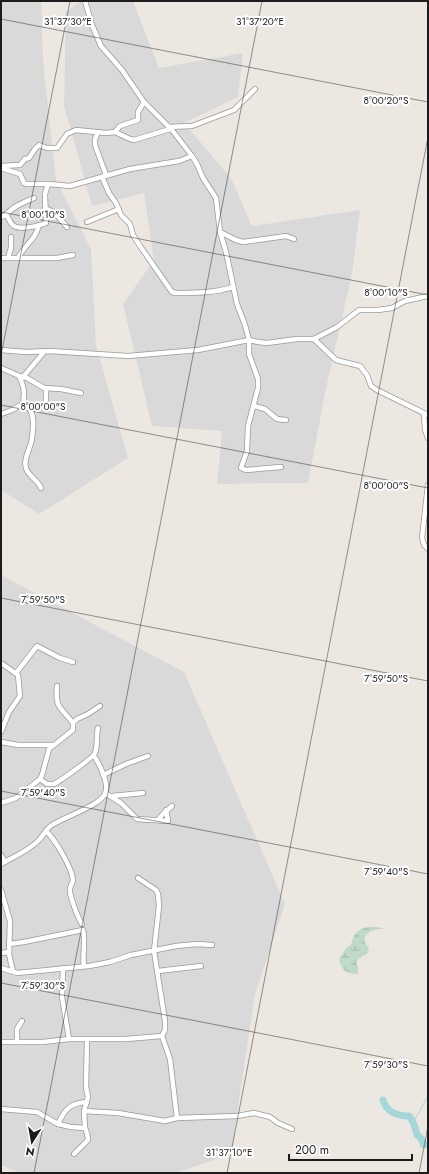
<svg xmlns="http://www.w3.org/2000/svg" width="429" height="1174" font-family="Jost,sans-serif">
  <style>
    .residential { fill: #dad9d9 }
    .wetland { fill: url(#wetland-marsh) }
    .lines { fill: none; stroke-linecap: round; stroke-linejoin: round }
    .stream { stroke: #a4d8d8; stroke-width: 1 }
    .river { stroke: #a4d8d8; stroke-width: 7 }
    .street-casing { stroke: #999; stroke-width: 6 }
    .street { stroke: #fff; stroke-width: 4.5 }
    .ticks { fill: none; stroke: #1c1c1c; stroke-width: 1; stroke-opacity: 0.45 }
    .ticks-label { font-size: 10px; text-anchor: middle; fill: #1c1c1c; stroke: #fff; stroke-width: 4; stroke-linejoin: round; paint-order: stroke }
  </style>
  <defs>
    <pattern id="wetland-marsh" width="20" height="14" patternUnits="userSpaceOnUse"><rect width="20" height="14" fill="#bfdac8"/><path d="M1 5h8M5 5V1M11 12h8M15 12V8" fill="none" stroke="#a4baab"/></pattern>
  </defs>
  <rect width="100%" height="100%" fill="#ede7e2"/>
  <g class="residential">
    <polygon points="1,1 41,1 43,60 56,180 91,249 96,345 128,458 39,514 1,490"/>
    <polygon points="81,1 133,1 159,68 243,53 238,97 184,123 231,178 252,226 360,210 352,274 326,388 308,483 217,484 222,431 152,426 123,304 154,260 144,193 92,206 64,106 66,12"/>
    <polygon points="1,575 184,672 285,904 255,994 231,1154 176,1173 20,1173 1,1165"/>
  </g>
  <g class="wetland">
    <path d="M368 927H377L384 929C372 928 357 936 369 948L368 953C363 956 359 957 356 963L358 966V974C354 974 346 973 343 969 341 967 340 962 339 960L346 948 351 945C354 934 356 930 368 927Z"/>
    <path d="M415 1134C420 1134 424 1136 424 1141L428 1142V1145L423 1148 420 1147 419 1142 420 1140 414 1137Z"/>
  </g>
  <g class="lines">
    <polyline class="stream" points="413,1123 428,1096"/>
    <path class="river" d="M383 1100C386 1112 398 1116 409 1116 414 1121 415 1128 417 1135L420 1137 425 1145 428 1144"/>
    <defs>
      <g id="street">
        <polyline points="85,1 92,25 101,46 122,70 144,102 172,130 192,156 197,164 203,178 216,198 220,232 226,252 237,304 245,325 249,340 249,354 258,379 258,388 248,426 247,451 241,468 246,470 281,467"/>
        <polyline points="168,127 192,126 234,110 255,89"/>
        <polyline points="98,132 95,139 95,145 106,175"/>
        <polyline points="115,132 120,126 138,120 138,112 144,102"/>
        <polyline points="1,166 20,165 25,159 29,158 35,149 39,145 47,148 57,148 67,134 76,130 106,133 115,132 130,139 134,140 170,129"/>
        <polyline points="1,168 20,174 24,183 26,184 49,184 70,186 130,169 179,161 192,156"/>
        <path d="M102 177 109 193 116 203 121 215 130 224 133 235 140 246 172 292 176 293C196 293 214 293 233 287"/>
        <polyline points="45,208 55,213 67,227"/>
        <path d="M6 215C9 218 10 224 14 226 20 230 39 226 46 223L45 194 48 184"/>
        <path d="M1 217C6 216 7 213 11 210 18 204 27 201 34 198"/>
        <polyline points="87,222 119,209"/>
        <polyline points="220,232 236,240 243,242 286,236 294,239"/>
        <polyline points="1,258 57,258 73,255"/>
        <polyline points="8,258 11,248 11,237"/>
        <path d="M18 258C25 244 35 241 39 225"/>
        <polyline points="314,339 336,360 360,366 367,375 371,386 377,390 428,415"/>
        <polyline points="1,350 26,352 50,351 128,356 198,350 249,340 258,342 267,343 297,339 314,339 337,327 359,310 378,310 392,308 405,301 428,296"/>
        <path d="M1 368 19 376C22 382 24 387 24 394 24 397 23 400 24 403 25 407 28 408 30 410 35 417 33 430 32 438 31 448 23 458 26 468 28 476 38 480 41 488"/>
        <polyline points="19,376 27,378 44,388 61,389 81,393"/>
        <polyline points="23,377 44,352"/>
        <polyline points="46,389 46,401"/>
        <polyline points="254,406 265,409 277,419 286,420"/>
        <polyline points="1,414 12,410 24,403"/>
        <polyline points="424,414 425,430 428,438"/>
        <polyline points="428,485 422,538 424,545 428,549"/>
        <polyline points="1,663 18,675 20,696 9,712 1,732"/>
        <polyline points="16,673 37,646 60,658 73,662"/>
        <polyline points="73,723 77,719 88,714 100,706"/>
        <polyline points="1,742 18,745 53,745"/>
        <polyline points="103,775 126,764 148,756"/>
        <path d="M40 779 47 784H54C60 781 94 757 95 753 98 746 96 736 98 728"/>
        <polyline points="105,793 121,803 137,819 168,821 166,810"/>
        <polyline points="112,796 143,793"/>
        <path d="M1 803 16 798 40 779 42 775 49 749 73 730V723C60 706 55 709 57 686"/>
        <polyline points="158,820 163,814 172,806"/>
        <path d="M46 831C55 839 72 868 73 880 73 883 70 885 70 889 69 895 78 918 82 924"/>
        <polyline points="1,855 5,862"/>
        <path d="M1 864C13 857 28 851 38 841 43 836 46 829 52 825 64 817 99 806 105 794 110 785 99 763 94 756"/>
        <polyline points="1,890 10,921 9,954 13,972"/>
        <path d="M9 944 24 942 83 930C86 942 82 954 84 966"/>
        <polyline points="1,953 9,952"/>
        <polyline points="1,968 17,973 89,966 110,962 131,955 176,946 197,944 212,945"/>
        <polyline points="63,968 62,997 69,1039"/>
        <polyline points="158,971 201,966"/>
        <polyline points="162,1036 170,1059 177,1118"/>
        <polyline points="1,1042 43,1042 69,1039 126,1039 162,1036 165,1030 165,1021 154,951 159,906 158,894 156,890 138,878"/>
        <polyline points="17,1042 17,1029 22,1021"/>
        <polyline points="1,1109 37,1112 58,1124 71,1127 85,1128"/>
        <polyline points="84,1111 118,1113 165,1121 177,1118 237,1116 254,1113 270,1117 278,1123 292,1129"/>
        <path d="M58 1124C65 1109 70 1103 87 1102"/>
        <polyline points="74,1154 88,1140 87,1133 85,1128 84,1111 88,1097 86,1087 87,1040"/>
      </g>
    </defs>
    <use href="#street" class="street-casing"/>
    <use href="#street" class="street"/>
  </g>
  <path class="ticks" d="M1 19 428 102M1 212 428 295M1 356 70 1M1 405 428 488M1 598 428 681M1 791 428 874M1 983 428 1066M34 1173 262 1M227 1173 428 137M419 1173 428 1126"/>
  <g class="ticks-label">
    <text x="260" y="25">31°37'20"E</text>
    <text x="68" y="25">31°37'30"E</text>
    <text x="386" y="104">8°00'20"S</text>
    <text x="43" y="218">8°00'10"S</text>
    <text x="386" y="296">8°00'10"S</text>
    <text x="43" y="410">8°00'00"S</text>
    <text x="386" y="489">8°00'00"S</text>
    <text x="43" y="603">7°59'50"S</text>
    <text x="386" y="682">7°59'50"S</text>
    <text x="43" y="796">7°59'40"S</text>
    <text x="386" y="875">7°59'40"S</text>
    <text x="43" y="989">7°59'30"S</text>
    <text x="386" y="1068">7°59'30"S</text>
    <text x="229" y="1156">31°37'10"E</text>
  </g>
  <rect width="429" height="1174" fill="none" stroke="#1c1c1c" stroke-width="4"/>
  <g transform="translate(32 1142) rotate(191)" stroke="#ffffff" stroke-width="3" paint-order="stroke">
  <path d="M0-3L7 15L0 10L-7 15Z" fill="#1c1c1c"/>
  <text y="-6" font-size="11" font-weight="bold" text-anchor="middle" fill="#1c1c1c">N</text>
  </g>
  <path d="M289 1154v6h123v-6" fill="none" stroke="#1c1c1c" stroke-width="2"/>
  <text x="295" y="1154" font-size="12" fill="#1c1c1c" stroke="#ffffff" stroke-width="3" paint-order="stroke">200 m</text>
</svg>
